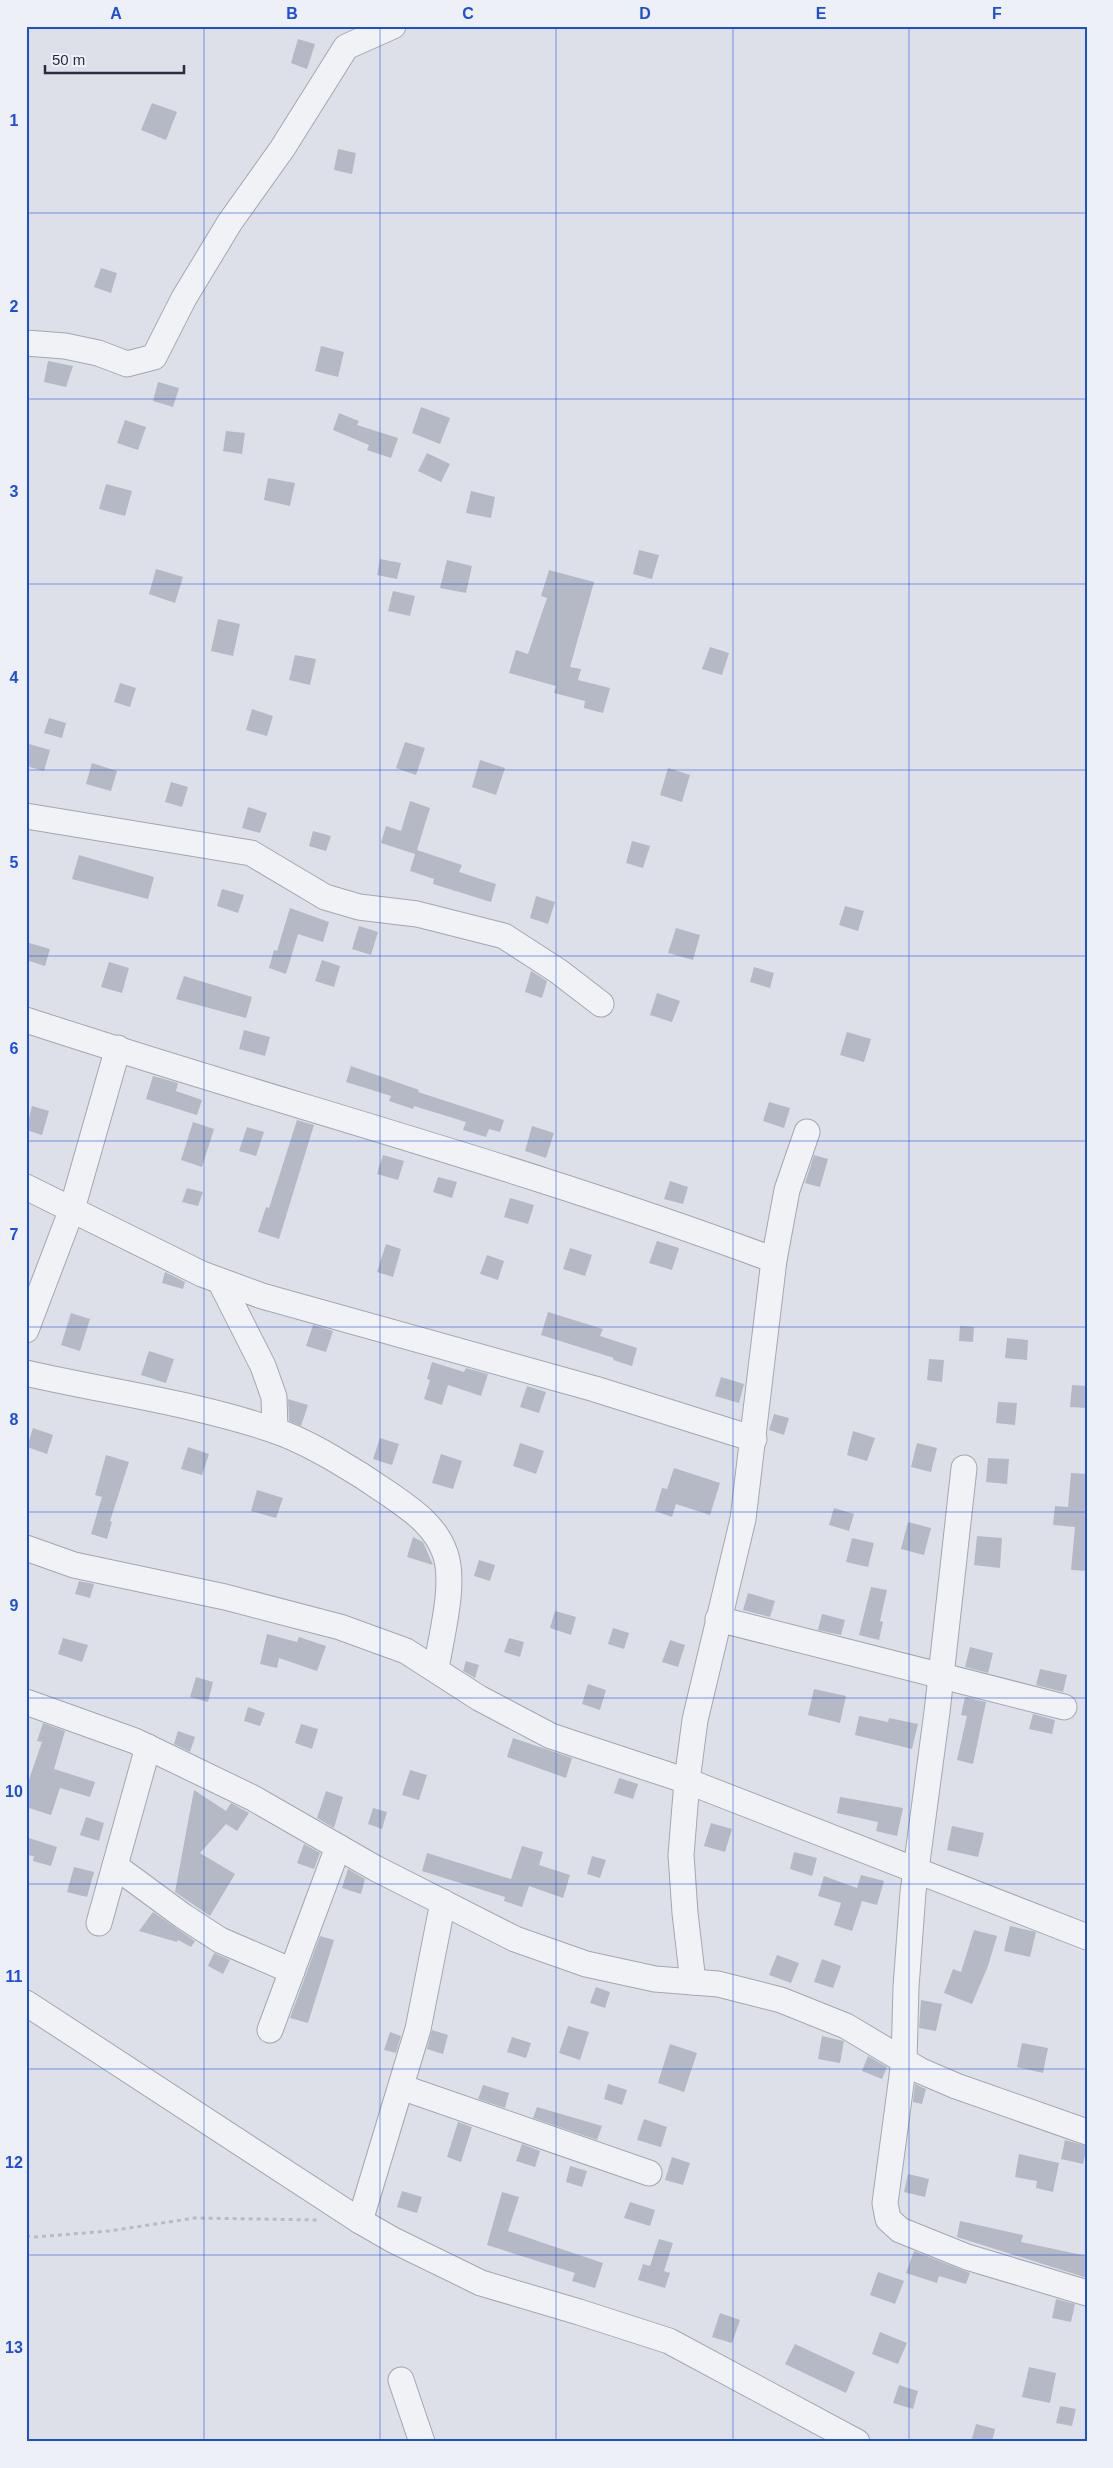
<svg xmlns="http://www.w3.org/2000/svg" width="1113" height="2468" font-family="Arial,sans-serif">
  <style>
    .building { fill: #b4b9c5 }
    .lines { fill: none; stroke-linecap: round; stroke-linejoin: round }
    .minor-casing { stroke: #a2a7b2; stroke-width: 27 }
    .path { stroke: #b7bbc3; stroke-width: 3; stroke-dasharray: 4 4; stroke-linecap: butt }
    .minor { stroke: #f0f2f6; stroke-width: 25 }
    .grid { fill: none; stroke: #1d4ed8; stroke-width: 1; stroke-opacity: 0.55 }
    .neatline { fill: none; stroke: #1d4ed8; stroke-width: 2 }
    .grid-label { font-size: 16px; text-anchor: middle; font-weight: bold; fill: #1d4ed8 }
  </style>
  <rect width="100%" height="100%" fill="#dde0e8"/>
  <g class="building">
    <polygon points="298,39 315,44 307,69 291,63"/>
    <polygon points="152,103 177,112 166,140 141,130"/>
    <polygon points="338,149 356,153 352,174 334,170"/>
    <polygon points="101,268 117,273 111,293 94,287"/>
    <polygon points="321,346 344,352 338,377 315,371"/>
    <polygon points="48,361 73,366 66,387 44,382"/>
    <polygon points="158,382 179,388 173,407 153,401"/>
    <polygon points="421,407 450,418 440,444 412,433"/>
    <polygon points="339,413 359,421 357,425 398,438 391,458 367,450 369,445 333,430"/>
    <polygon points="125,420 146,427 138,450 117,443"/>
    <polygon points="226,431 245,433 242,454 223,451"/>
    <polygon points="427,453 450,464 441,482 418,471"/>
    <polygon points="268,478 295,483 290,506 264,500"/>
    <polygon points="106,484 132,491 125,516 99,509"/>
    <polygon points="471,491 495,497 491,518 466,513"/>
    <polygon points="639,550 659,555 652,579 633,574"/>
    <polygon points="380,559 401,563 397,579 377,575"/>
    <polygon points="447,560 472,566 466,593 440,588"/>
    <polygon points="156,569 183,577 175,603 149,594"/>
    <polygon points="549,570 594,582 570,667 581,669 578,680 610,688 603,713 584,708 585,701 554,693 556,686 509,673 516,650 528,654 547,598 541,596"/>
    <polygon points="393,591 415,596 410,616 388,611"/>
    <polygon points="218,619 240,624 233,656 211,651"/>
    <polygon points="710,647 729,653 722,675 702,669"/>
    <polygon points="295,655 316,659 310,685 289,680"/>
    <polygon points="120,683 136,688 130,707 114,702"/>
    <polygon points="252,709 273,716 267,736 246,730"/>
    <polygon points="49,718 66,723 62,738 44,733"/>
    <polygon points="405,742 425,748 416,775 396,768"/>
    <polygon points="29,744 50,750 44,771 26,766"/>
    <polygon points="480,760 505,768 496,795 472,787"/>
    <polygon points="92,763 117,771 111,791 86,784"/>
    <polygon points="668,768 690,775 682,802 660,795"/>
    <polygon points="171,782 188,787 182,807 165,802"/>
    <polygon points="410,801 430,808 417,850 462,865 459,872 496,884 491,902 433,884 434,879 410,871 415,854 381,843 386,826 401,831"/>
    <polygon points="248,807 267,813 260,833 242,828"/>
    <polygon points="313,831 331,836 326,851 309,846"/>
    <polygon points="632,841 650,846 643,868 626,863"/>
    <polygon points="79,855 154,877 148,899 72,879"/>
    <polygon points="222,889 244,895 238,913 217,906"/>
    <polygon points="536,896 555,902 548,924 530,918"/>
    <polygon points="845,906 864,911 858,931 839,925"/>
    <polygon points="290,908 329,922 323,942 298,934 286,974 269,968 274,950 277,951"/>
    <polygon points="359,926 378,932 371,955 352,949"/>
    <polygon points="676,928 700,935 693,960 668,953"/>
    <polygon points="26,942 50,949 45,966 26,960"/>
    <polygon points="322,960 340,966 334,987 315,981"/>
    <polygon points="109,962 129,968 122,993 101,987"/>
    <polygon points="754,967 774,973 770,988 750,982"/>
    <polygon points="531,971 547,981 542,998 525,992"/>
    <polygon points="184,976 252,997 246,1018 176,999"/>
    <polygon points="657,993 680,1001 672,1022 650,1015"/>
    <polygon points="244,1030 270,1037 265,1056 239,1049"/>
    <polygon points="847,1032 871,1039 864,1062 840,1055"/>
    <polygon points="351,1066 419,1090 418,1092 504,1120 500,1132 489,1129 486,1137 463,1130 466,1122 414,1106 413,1109 389,1101 391,1096 346,1082"/>
    <polygon points="153,1076 178,1083 176,1091 202,1100 197,1115 146,1099"/>
    <polygon points="769,1102 790,1108 784,1128 763,1121"/>
    <polygon points="32,1106 49,1111 42,1135 26,1130"/>
    <polygon points="297,1120 314,1125 279,1239 258,1232 266,1207 269,1208"/>
    <polygon points="193,1122 214,1129 202,1167 181,1160"/>
    <polygon points="532,1126 554,1133 546,1158 525,1151"/>
    <polygon points="247,1127 264,1132 256,1156 239,1151"/>
    <polygon points="383,1155 404,1161 398,1180 377,1174"/>
    <polygon points="814,1155 828,1159 820,1187 805,1183"/>
    <polygon points="438,1177 457,1182 452,1198 433,1192"/>
    <polygon points="670,1181 688,1187 683,1204 664,1199"/>
    <polygon points="187,1188 203,1192 198,1206 182,1202"/>
    <polygon points="510,1198 534,1205 528,1224 504,1217"/>
    <polygon points="657,1241 679,1248 672,1270 649,1263"/>
    <polygon points="386,1244 401,1249 393,1277 377,1272"/>
    <polygon points="570,1248 592,1255 585,1276 563,1269"/>
    <polygon points="487,1255 504,1261 498,1280 480,1274"/>
    <polygon points="165,1272 185,1282 183,1289 162,1283"/>
    <polygon points="548,1312 603,1329 600,1336 637,1348 632,1366 613,1360 614,1358 541,1335"/>
    <polygon points="71,1313 90,1319 80,1351 61,1345"/>
    <polygon points="313,1325 333,1331 326,1352 306,1346"/>
    <polygon points="960,1326 974,1327 973,1342 959,1341"/>
    <polygon points="1007,1338 1028,1340 1027,1360 1005,1358"/>
    <polygon points="149,1351 174,1359 166,1383 141,1375"/>
    <polygon points="929,1359 944,1360 942,1382 927,1380"/>
    <polygon points="432,1362 464,1372 466,1368 488,1374 481,1396 448,1385 442,1405 424,1399 430,1380 427,1379"/>
    <polygon points="721,1377 744,1384 739,1403 715,1396"/>
    <polygon points="1072,1385 1087,1386 1087,1408 1070,1407"/>
    <polygon points="527,1386 546,1392 539,1413 520,1407"/>
    <polygon points="288,1399 308,1405 301,1426 289,1421"/>
    <polygon points="998,1402 1017,1403 1015,1425 996,1423"/>
    <polygon points="774,1414 789,1418 784,1435 769,1430"/>
    <polygon points="33,1428 53,1435 47,1454 27,1447"/>
    <polygon points="853,1431 875,1438 867,1461 847,1455"/>
    <polygon points="380,1438 399,1444 392,1465 373,1459"/>
    <polygon points="520,1443 544,1451 536,1474 513,1466"/>
    <polygon points="917,1443 937,1448 931,1472 911,1467"/>
    <polygon points="188,1447 209,1454 202,1475 181,1469"/>
    <polygon points="441,1454 462,1461 453,1489 432,1483"/>
    <polygon points="106,1455 129,1462 110,1521 112,1522 107,1539 91,1534 102,1497 95,1495"/>
    <polygon points="988,1458 1009,1459 1007,1484 986,1482"/>
    <polygon points="674,1468 720,1483 710,1515 676,1504 672,1517 655,1511 662,1488 667,1489"/>
    <polygon points="1071,1473 1087,1474 1085,1514 1087,1514 1087,1571 1071,1570 1075,1527 1053,1525 1055,1506 1068,1507"/>
    <polygon points="257,1490 283,1498 276,1518 251,1511"/>
    <polygon points="834,1508 854,1514 849,1531 829,1525"/>
    <polygon points="908,1522 931,1528 924,1555 901,1549"/>
    <polygon points="977,1536 1002,1538 1000,1568 974,1565"/>
    <polygon points="413,1537 423,1542 433,1565 407,1557"/>
    <polygon points="852,1538 874,1543 868,1567 846,1562"/>
    <polygon points="479,1560 495,1565 490,1581 474,1576"/>
    <polygon points="79,1581 94,1584 90,1598 75,1594"/>
    <polygon points="871,1587 887,1590 880,1621 883,1622 879,1640 859,1635"/>
    <polygon points="748,1593 775,1601 770,1617 743,1610"/>
    <polygon points="555,1611 576,1617 571,1635 550,1628"/>
    <polygon points="822,1614 845,1620 841,1635 818,1630"/>
    <polygon points="613,1628 629,1633 624,1649 608,1644"/>
    <polygon points="267,1634 297,1642 299,1637 326,1646 317,1671 279,1658 277,1668 260,1664"/>
    <polygon points="63,1638 88,1645 82,1662 58,1654"/>
    <polygon points="509,1638 524,1642 520,1657 504,1652"/>
    <polygon points="670,1640 685,1645 678,1667 662,1662"/>
    <polygon points="970,1647 993,1653 988,1673 965,1667"/>
    <polygon points="466,1661 479,1665 475,1678 463,1671"/>
    <polygon points="1040,1669 1067,1675 1063,1692 1036,1685"/>
    <polygon points="196,1677 213,1682 208,1702 190,1697"/>
    <polygon points="588,1684 606,1690 600,1710 582,1704"/>
    <polygon points="814,1689 846,1696 840,1723 808,1715"/>
    <polygon points="965,1697 986,1702 973,1764 957,1760 967,1716 961,1715"/>
    <polygon points="248,1707 265,1713 260,1726 244,1721"/>
    <polygon points="1033,1714 1055,1720 1052,1734 1029,1729"/>
    <polygon points="859,1716 888,1722 889,1718 918,1724 912,1749 855,1735"/>
    <polygon points="43,1723 65,1731 54,1769 95,1782 90,1797 60,1788 51,1815 26,1807 26,1788 42,1742 37,1741"/>
    <polygon points="301,1724 318,1729 312,1749 295,1743"/>
    <polygon points="178,1731 195,1737 190,1752 174,1744"/>
    <polygon points="513,1738 572,1758 566,1778 507,1757"/>
    <polygon points="410,1770 427,1775 419,1800 402,1795"/>
    <polygon points="619,1778 638,1784 633,1799 614,1793"/>
    <polygon points="194,1790 226,1811 231,1803 249,1813 237,1831 226,1824 200,1853 235,1874 210,1916 175,1892"/>
    <polygon points="326,1791 343,1797 334,1828 317,1818"/>
    <polygon points="840,1797 903,1808 897,1836 876,1831 878,1822 837,1813"/>
    <polygon points="373,1808 387,1812 382,1829 368,1824"/>
    <polygon points="86,1817 104,1823 99,1841 80,1835"/>
    <polygon points="711,1823 732,1829 725,1852 704,1846"/>
    <polygon points="952,1826 984,1833 978,1857 947,1850"/>
    <polygon points="26,1837 57,1847 51,1866 33,1861 34,1856 26,1855"/>
    <polygon points="304,1844 320,1853 314,1869 297,1863"/>
    <polygon points="522,1846 543,1852 539,1865 570,1875 563,1898 529,1886 522,1907 504,1901 505,1897 422,1871 427,1853 511,1879"/>
    <polygon points="794,1852 817,1858 812,1876 790,1869"/>
    <polygon points="592,1856 606,1860 600,1878 587,1874"/>
    <polygon points="74,1867 94,1872 87,1897 67,1892"/>
    <polygon points="348,1869 365,1879 361,1894 342,1888"/>
    <polygon points="861,1875 884,1881 877,1905 862,1901 852,1931 834,1925 841,1903 818,1896 824,1876 857,1888"/>
    <polygon points="153,1912 195,1941 191,1947 178,1940 177,1942 139,1931"/>
    <polygon points="1010,1926 1036,1932 1030,1957 1004,1951"/>
    <polygon points="974,1930 997,1936 988,1966 972,2004 944,1993 953,1969 961,1972"/>
    <polygon points="320,1936 334,1940 308,2023 290,2018"/>
    <polygon points="214,1953 230,1960 223,1974 208,1966"/>
    <polygon points="777,1955 799,1963 791,1983 769,1975"/>
    <polygon points="822,1959 841,1966 833,1988 814,1982"/>
    <polygon points="596,1987 610,1992 605,2008 590,2003"/>
    <polygon points="921,2000 942,2004 936,2031 919,2028"/>
    <polygon points="568,2026 589,2032 580,2060 559,2053"/>
    <polygon points="432,2030 448,2035 443,2054 427,2049"/>
    <polygon points="390,2032 401,2036 396,2053 384,2050"/>
    <polygon points="822,2036 844,2041 840,2063 818,2059"/>
    <polygon points="512,2037 531,2043 526,2058 507,2052"/>
    <polygon points="1022,2043 1048,2048 1043,2073 1017,2067"/>
    <polygon points="670,2044 697,2053 684,2092 658,2083"/>
    <polygon points="868,2056 887,2067 882,2079 862,2071"/>
    <polygon points="608,2084 627,2090 622,2105 604,2099"/>
    <polygon points="915,2084 926,2089 922,2104 913,2102"/>
    <polygon points="483,2085 509,2093 505,2108 478,2099"/>
    <polygon points="537,2107 602,2126 597,2140 533,2118"/>
    <polygon points="644,2119 667,2127 661,2147 637,2140"/>
    <polygon points="458,2122 472,2127 461,2162 447,2157"/>
    <polygon points="1065,2140 1087,2146 1083,2164 1061,2159"/>
    <polygon points="522,2144 540,2151 535,2167 516,2161"/>
    <polygon points="1019,2154 1059,2163 1053,2192 1036,2188 1037,2181 1015,2177"/>
    <polygon points="672,2157 690,2163 683,2185 665,2180"/>
    <polygon points="570,2166 587,2171 582,2187 566,2182"/>
    <polygon points="908,2174 929,2179 925,2197 904,2192"/>
    <polygon points="402,2191 422,2197 417,2213 397,2207"/>
    <polygon points="502,2192 519,2197 508,2231 603,2263 595,2288 572,2281 575,2273 487,2245"/>
    <polygon points="630,2202 655,2210 650,2226 624,2218"/>
    <polygon points="960,2221 1023,2235 1021,2242 1087,2256 1087,2278 957,2237"/>
    <polygon points="659,2239 673,2243 664,2271 670,2273 665,2288 638,2280 643,2264 650,2266"/>
    <polygon points="914,2251 970,2273 966,2284 939,2276 937,2283 906,2273"/>
    <polygon points="878,2272 904,2281 895,2304 870,2295"/>
    <polygon points="1056,2299 1075,2304 1071,2322 1052,2318"/>
    <polygon points="720,2313 740,2320 732,2343 712,2337"/>
    <polygon points="880,2332 907,2343 898,2364 872,2354"/>
    <polygon points="795,2344 855,2372 846,2393 785,2364"/>
    <polygon points="1029,2367 1056,2373 1050,2403 1022,2397"/>
    <polygon points="899,2385 918,2391 913,2409 893,2403"/>
    <polygon points="1060,2406 1076,2409 1072,2426 1056,2423"/>
    <polygon points="976,2424 995,2429 992,2442 971,2442"/>
  </g>
  <g class="lines">
    <defs>
      <g id="minor">
        <polyline points="26,343 65,346 98,353 127,364 154,357 184,298 230,222 282,149 346,47 393,26"/>
        <polyline points="26,816 251,853 325,897 359,907 417,914 504,936 558,971 601,1004"/>
        <path d="M26 1020C275 1102 529 1168 774 1260"/>
        <polyline points="26,1187 202,1274 262,1296 595,1389 754,1439"/>
        <polyline points="220,1281 263,1366 274,1397 275,1430"/>
        <polyline points="26,1330 72,1209 118,1048"/>
        <path d="M26 1373C108 1392 194 1403 273 1430 308 1441 359 1473 389 1494 412 1510 435 1525 445 1553 456 1583 441 1637 436 1669"/>
        <polyline points="964,1468 937,1712 913,1892 906,1987 904,2061 885,2203 888,2219 900,2230 967,2257 1087,2293"/>
        <polyline points="26,1548 74,1565 225,1597 340,1627 406,1651 479,1698 551,1736 687,1781 1087,1937"/>
        <polyline points="718,1619 1064,1707"/>
        <polyline points="26,1702 135,1741 253,1798 375,1868 515,1939 586,1964 655,1979 718,1984 781,2000 846,2026 921,2071 956,2086 1087,2132"/>
        <polyline points="115,1866 183,1916 220,1940 292,1971"/>
        <polyline points="99,1923 148,1747"/>
        <polyline points="693,1982 685,1913 681,1855 687,1781 695,1720 743,1519 774,1260 787,1190 807,1132"/>
        <polyline points="26,2003 360,2221 393,2240 481,2283 579,2312 669,2341 857,2442"/>
        <polyline points="270,2030 338,1847"/>
        <polyline points="401,2087 649,2173"/>
        <polyline points="360,2221 418,2029 443,1902"/>
        <polyline points="401,2380 422,2442"/>
      </g>
    </defs>
    <use href="#minor" class="minor-casing"/>
    <polyline class="path" points="26,2236 35,2237 109,2231 195,2218 319,2220"/>
    <use href="#minor" class="minor"/>
  </g>
  <path class="grid" d="M204 26V2442M380 26V2442M556 26V2442M733 26V2442M909 26V2442M26 213H1087M26 399H1087M26 584H1087M26 770H1087M26 956H1087M26 1141H1087M26 1327H1087M26 1512H1087M26 1698H1087M26 1884H1087M26 2069H1087M26 2255H1087"/>
  <rect width="1113" height="2468" fill="none" stroke="#edf0f6" stroke-width="55"/>
  <path d="M45 65v8h139v-8" fill="none" stroke="#262d3f" stroke-width="2.5"/>
  <text x="52" y="65" font-size="15" fill="#262d3f" stroke="#edf0f6" stroke-width="4" paint-order="stroke">50 m</text>
  <rect x="28" y="28" width="1058" height="2412" class="neatline"/>
  <g class="grid-label">
    <text x="116" y="19">A</text>
    <text x="292" y="19">B</text>
    <text x="468" y="19">C</text>
    <text x="645" y="19">D</text>
    <text x="821" y="19">E</text>
    <text x="997" y="19">F</text>
    <text x="14" y="126">1</text>
    <text x="14" y="312">2</text>
    <text x="14" y="497">3</text>
    <text x="14" y="683">4</text>
    <text x="14" y="868">5</text>
    <text x="14" y="1054">6</text>
    <text x="14" y="1240">7</text>
    <text x="14" y="1425">8</text>
    <text x="14" y="1611">9</text>
    <text x="14" y="1797">10</text>
    <text x="14" y="1982">11</text>
    <text x="14" y="2168">12</text>
    <text x="14" y="2353">13</text>
  </g>
</svg>
